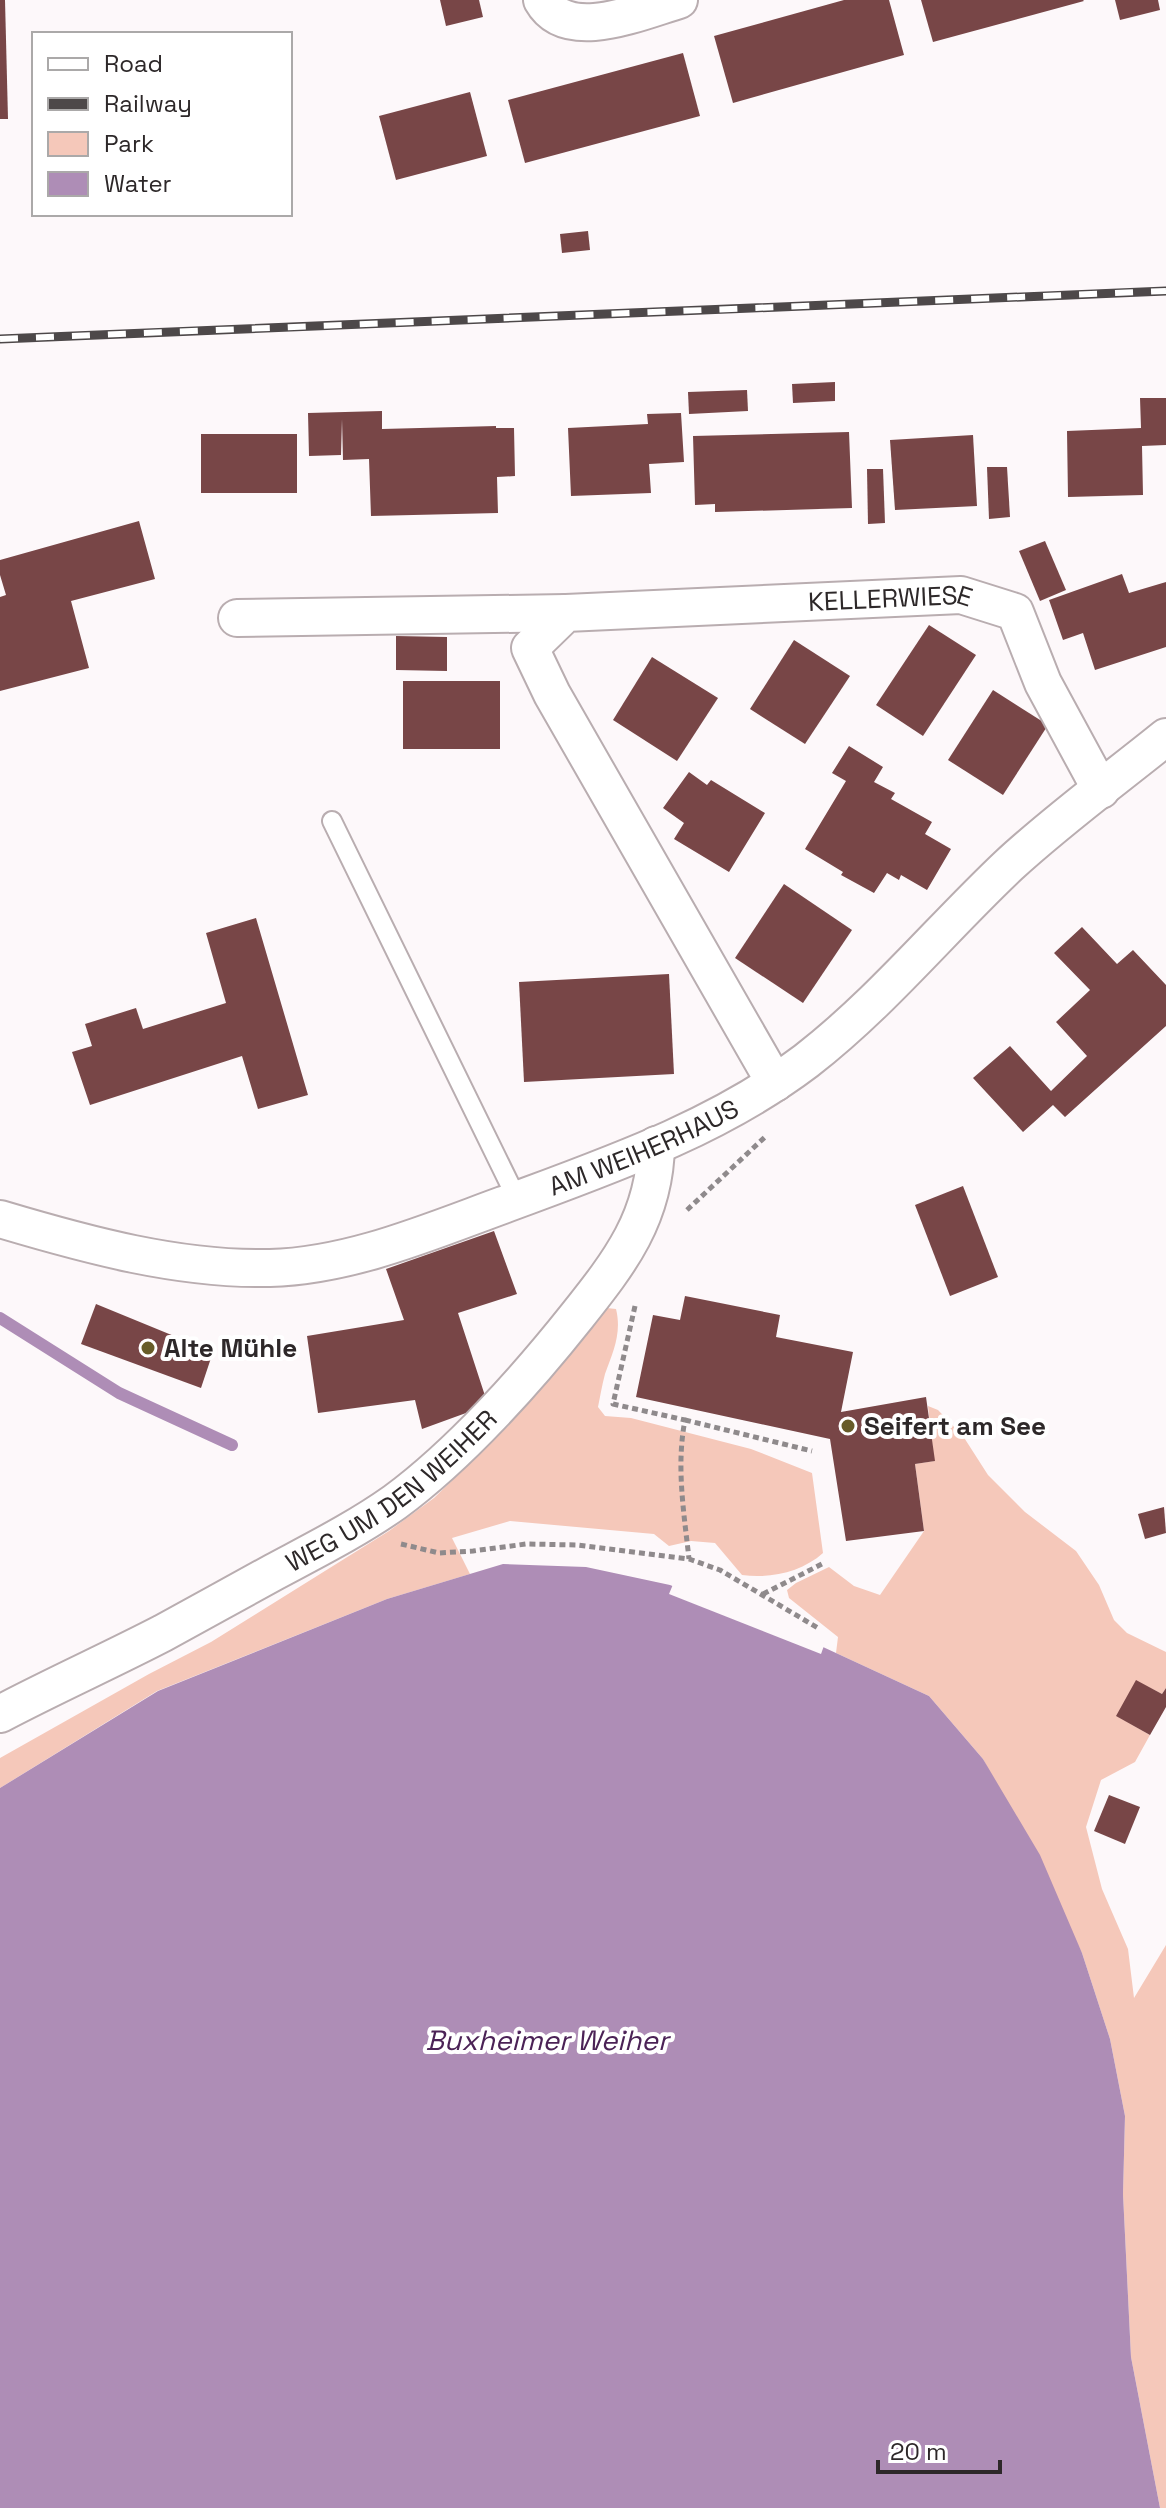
<svg xmlns="http://www.w3.org/2000/svg" width="1166" height="2508" font-family="'Space Grotesk',sans-serif">
  <style>
    .green { fill: #f5c8ba }
    .water { fill: #ae8db6 }
    .pier { fill: #fdf8fa }
    .lines { fill: none; stroke-linecap: round; stroke-linejoin: round }
    .stream { stroke: #ae8db6; stroke-width: 12 }
    .building { fill: #784647 }
    .lane-casing { stroke: #b9adb0; stroke-width: 22 }
    .street-casing { stroke: #b9adb0; stroke-width: 40 }
    .path { stroke: #8f8a8c; stroke-width: 5; stroke-dasharray: 6 4; stroke-linecap: butt }
    .lane { stroke: #fff; stroke-width: 18 }
    .street { stroke: #fff; stroke-width: 36 }
    .rail-casing { stroke: #4d4849; stroke-width: 9 }
    .rail { stroke: #fff; stroke-width: 6; stroke-dasharray: 18; stroke-linecap: butt }
    .poi-dot { fill: #675c29; stroke: #fff; stroke-width: 3 }
    .labels { text-anchor: middle; dominant-baseline: central; stroke-width: 8; stroke-linejoin: round; paint-order: stroke }
    .street-label { font-size: 26px; fill: #2d2829; stroke: #fff }
    .poi-label { font-size: 26px; font-weight: bold; fill: #2d2829; stroke: #fff; text-anchor: start }
    .water-label { font-size: 28px; font-style: italic; fill: #4b2256; stroke: #fff }
  </style>
  <rect width="100%" height="100%" fill="#fdf8fa"/>
  <g class="green">
    <path d="M607 1308 616 1309C622 1333 613 1352 605 1374 602 1385 600 1397 598 1407L605 1416 631 1418 751 1449 812 1473 823 1553C802 1572 770 1579 742 1575L715 1543 691 1541 669 1546 654 1534 510 1521 452 1538 470 1574 387 1599 157 1691 0 1788V1758L149 1674 211 1642 389 1531 434 1498 508 1426Z"/>
    <polygon points="928,1406 938,1410 963,1436 988,1475 1025,1512 1076,1551 1099,1585 1114,1620 1127,1633 1166,1652 1166,1688 1162,1694 1136,1681 1117,1716 1150,1735 1135,1762 1101,1780 1086,1827 1102,1889 1128,1949 1134,1998 1166,1945 1166,2508 1160,2508 1131,2357 1123,2194 1125,2116 1110,2039 1082,1953 983,1759 929,1696 836,1653 838,1637 789,1598 787,1590 796,1583 829,1567 854,1586 880,1595 924,1531 915,1464 934,1461"/>
  </g>
  <polygon class="water" points="503,1564 586,1567 670,1585 823,1647 929,1696 983,1759 1040,1855 1082,1953 1110,2039 1125,2116 1123,2194 1131,2357 1160,2508 0,2508 0,1788 158,1691 387,1599"/>
  <polygon class="pier" points="674,1582 825,1643 821,1654 669,1594"/>
  <g class="lines">
    <polyline class="stream" points="0,1318 119,1393 232,1445"/>
  </g>
  <g class="building">
    <polygon points="0,0 5,0 8,119 0,119"/>
    <polygon points="440,0 479,0 483,17 446,26"/>
    <polygon points="844,0 889,0 904,55 733,103 714,36"/>
    <polygon points="921,0 1083,0 1084,1 933,42"/>
    <polygon points="1115,0 1158,0 1160,10 1120,20"/>
    <polygon points="683,53 700,116 525,163 508,100"/>
    <polygon points="470,92 487,156 396,180 379,116"/>
    <polygon points="588,231 590,250 562,253 560,234"/>
    <polygon points="835,382 835,401 793,403 792,384"/>
    <polygon points="747,390 748,411 689,414 688,392"/>
    <polygon points="1140,398 1166,398 1166,445 1142,446 1143,495 1068,497 1067,431 1141,428"/>
    <polygon points="382,411 382,429 496,426 496,428 514,428 515,476 497,477 498,513 371,516 369,459 343,460 342,419 341,455 309,456 308,413"/>
    <polygon points="681,413 684,462 649,464 651,493 571,496 568,428 648,424 647,414"/>
    <polygon points="849,432 852,508 715,512 715,504 695,505 693,436"/>
    <rect x="201" y="434" width="96" height="59"/>
    <polygon points="973,435 977,506 895,510 890,440"/>
    <polygon points="987,467 1007,467 1010,517 989,519"/>
    <polygon points="867,469 883,469 885,523 868,524"/>
    <polygon points="139,521 155,579 71,601 89,668 0,691 0,597 6,595 0,575 0,560"/>
    <polygon points="1045,541 1066,590 1040,601 1019,551"/>
    <polygon points="1122,574 1129,593 1166,582 1166,647 1095,670 1083,633 1063,640 1049,600"/>
    <polygon points="929,625 976,655 923,736 876,705"/>
    <polygon points="396,636 447,637 447,671 396,670"/>
    <polygon points="794,640 850,676 805,744 750,709"/>
    <polygon points="652,657 718,698 677,761 613,720"/>
    <rect x="403" y="681" width="97" height="68"/>
    <polygon points="993,690 1048,725 1003,795 948,760"/>
    <polygon points="849,746 883,767 874,782 895,793 891,799 932,822 925,834 951,849 927,890 901,875 899,880 887,873 874,893 841,875 843,872 805,849 846,781 832,773"/>
    <polygon points="689,772 707,785 711,780 765,813 729,872 674,839 684,823 663,808"/>
    <polygon points="784,884 852,930 803,1003 735,958"/>
    <polygon points="256,918 308,1095 258,1109 242,1056 90,1105 72,1052 92,1046 85,1024 136,1008 143,1029 226,1003 206,933"/>
    <polygon points="1082,927 1117,964 1133,950 1166,985 1166,1026 1065,1117 1053,1105 1023,1132 973,1078 1010,1046 1051,1091 1087,1056 1056,1022 1090,990 1054,953"/>
    <polygon points="669,974 674,1074 524,1082 519,982"/>
    <polygon points="963,1186 998,1277 950,1296 915,1205"/>
    <polygon points="494,1231 517,1294 458,1313 488,1405 422,1429 415,1400 318,1413 307,1336 404,1320 386,1269"/>
    <polygon points="685,1296 780,1315 776,1337 853,1352 841,1412 926,1397 935,1461 915,1464 924,1531 846,1541 830,1439 636,1397 653,1315 680,1320"/>
    <polygon points="96,1304 213,1352 201,1388 81,1344"/>
    <polygon points="1164,1507 1166,1533 1145,1539 1138,1514"/>
    <polygon points="1136,1680 1162,1694 1166,1688 1166,1707 1150,1735 1116,1716"/>
    <polygon points="1109,1795 1140,1807 1125,1844 1094,1831"/>
  </g>
  <g class="lines">
    <defs>
      <polyline id="lane" points="332,821 517,1199"/>
      <g id="street">
        <path d="M542 0C567 44 641 11 679 0"/>
        <polyline points="237,618 566,613"/>
        <path id="s1" d="M775 1083 552 694 530 648 566 613 961 595 1015 612 1043 683 1101 790"/>
        <path id="s2" d="M0 1219C87 1245 179 1270 270 1268 350 1266 429 1232 503 1205 608 1166 716 1129 806 1061 881 1003 941 929 1009 865 1059 819 1114 779 1166 737"/>
        <path id="s3" d="M0 1714C53 1686 109 1661 163 1633 200 1613 237 1592 274 1572 315 1550 357 1529 395 1502 459 1455 527 1379 577 1316 620 1262 655 1217 656 1145"/>
      </g>
    </defs>
    <use href="#lane" class="lane-casing"/>
    <use href="#street" class="street-casing"/>
    <g class="path">
      <polyline points="687,1210 765,1137"/>
      <path d="M635 1306 613 1404 685 1420C676 1466 684 1513 689 1559"/>
      <polyline points="685,1420 812,1451"/>
      <polyline points="401,1544 439,1553 473,1551 526,1544 578,1545 689,1559 720,1570 818,1628"/>
      <polyline points="763,1594 822,1564"/>
    </g>
    <use href="#lane" class="lane"/>
    <use href="#street" class="street"/>
    <defs>
      <polyline id="rail" points="0,339 1166,291"/>
    </defs>
    <use href="#rail" class="rail-casing"/>
    <use href="#rail" class="rail"/>
  </g>
  <g class="poi-dot">
    <circle cx="148" cy="1348" r="8"/>
    <circle cx="848" cy="1426" r="8"/>
  </g>
  <g class="labels">
    <g class="street-label">
      <text stroke="none"><textPath href="#s1" startOffset="874">KELLERWIESE</textPath></text>
      <text stroke="none"><textPath href="#s2" startOffset="670">AM WEIHERHAUS</textPath></text>
      <text stroke="none"><textPath href="#s3" startOffset="452">WEG UM DEN WEIHER</textPath></text>
    </g>
    <g class="poi-label">
      <text x="164" y="1348">Alte Mühle</text>
      <text x="864" y="1426">Seifert am See</text>
    </g>
    <g class="water-label">
      <text x="547" y="2040">Buxheimer Weiher</text>
    </g>
  </g>
  <rect x="32" y="32" width="260" height="184" fill="#ffffff" stroke="#aba9a9" stroke-width="2"/>
  <rect x="48" y="58" width="40" height="12" fill="#ffffff" stroke="#aba9a9" stroke-width="2"/>
  <text x="104" y="72" font-size="24" fill="#2d2829">Road</text>
  <rect x="48" y="98" width="40" height="12" fill="#4d4849" stroke="#aba9a9" stroke-width="2"/>
  <text x="104" y="112" font-size="24" fill="#2d2829">Railway</text>
  <rect x="48" y="132" width="40" height="24" fill="#f5c8ba" stroke="#aba9a9" stroke-width="2"/>
  <text x="104" y="152" font-size="24" fill="#2d2829">Park</text>
  <rect x="48" y="172" width="40" height="24" fill="#ae8db6" stroke="#aba9a9" stroke-width="2"/>
  <text x="104" y="192" font-size="24" fill="#2d2829">Water</text>
  <path d="M878 2460v12h122v-12" fill="none" stroke="#2d2829" stroke-width="4"/>
  <text x="890" y="2460" font-size="24" fill="#2d2829" stroke="#ffffff" stroke-width="6" paint-order="stroke">20 m</text>
</svg>
